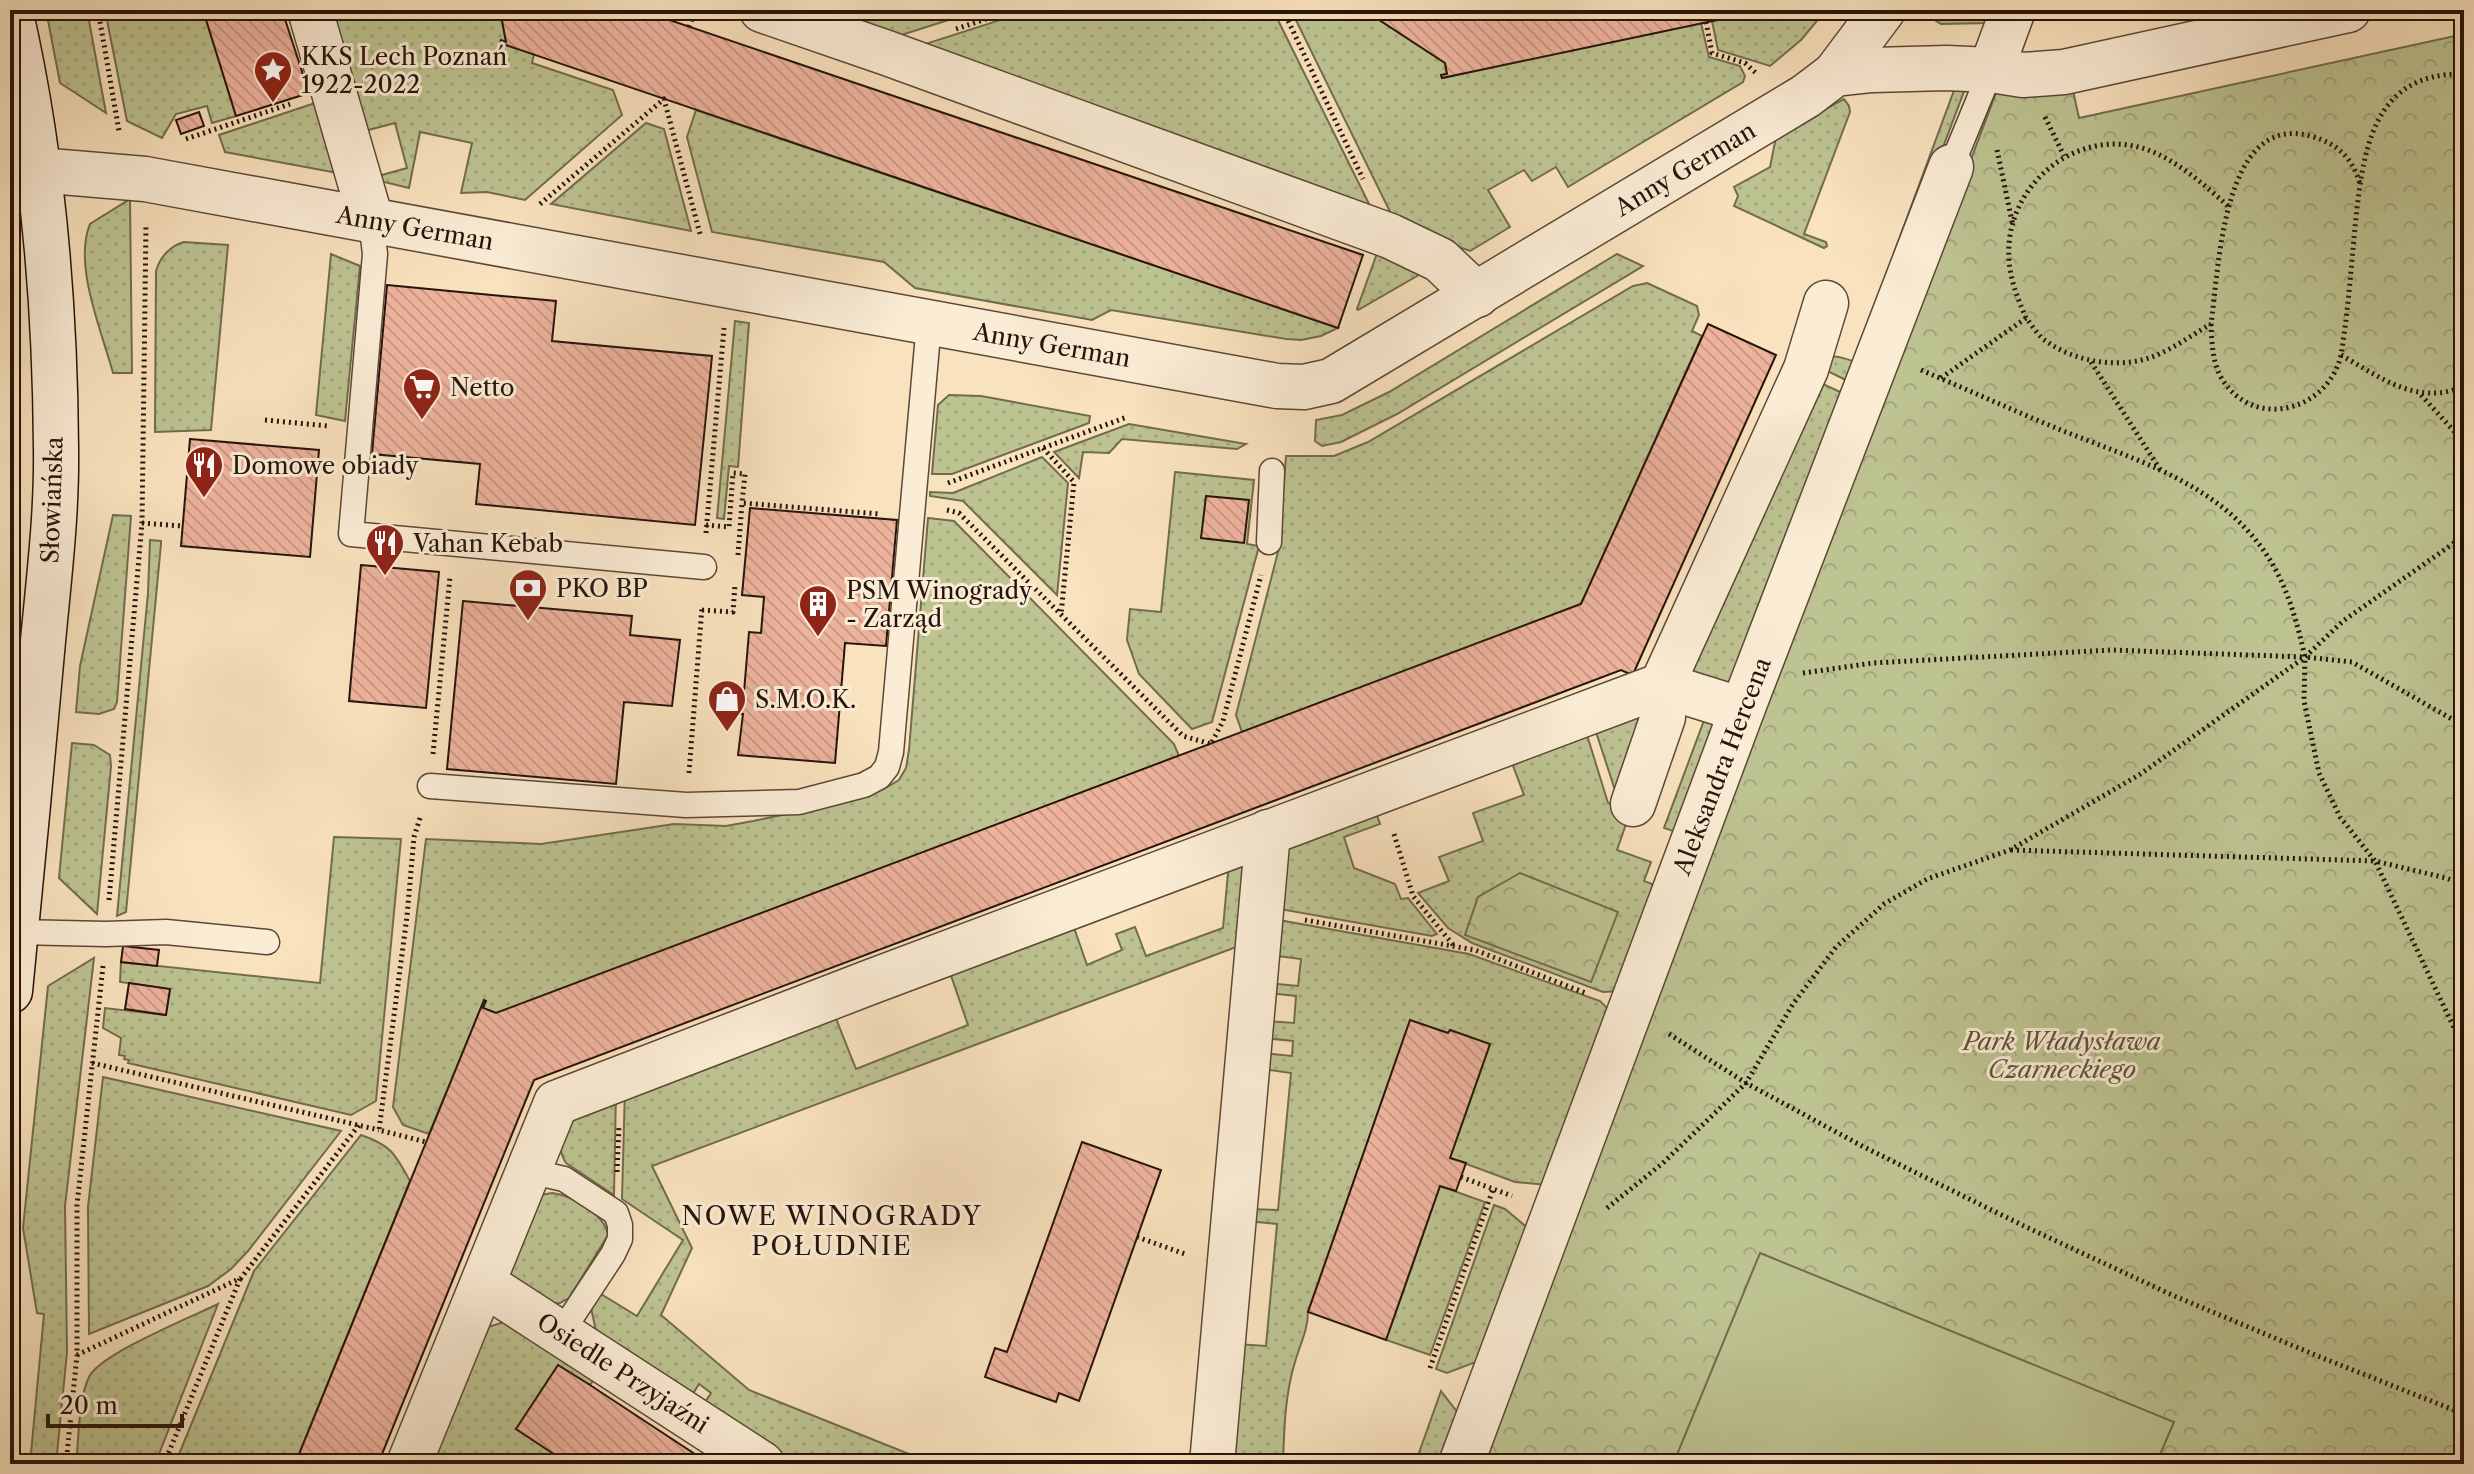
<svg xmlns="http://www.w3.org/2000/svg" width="2474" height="1474" font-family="'Libre Caslon Text',serif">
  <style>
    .grass { fill: url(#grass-dots); stroke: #726c4e; stroke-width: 2 }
    .forest { fill: url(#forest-crowns); stroke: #726c4e; stroke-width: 2 }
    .garden { fill: #bdc391; stroke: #726c4e; stroke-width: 2 }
    .building { fill: url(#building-back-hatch); stroke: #26140b; stroke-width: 2 }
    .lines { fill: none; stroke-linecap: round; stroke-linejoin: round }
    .lane-casing { stroke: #5b4838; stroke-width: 27 }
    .street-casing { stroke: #5b4838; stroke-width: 47 }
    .secondary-casing { stroke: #26140b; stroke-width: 47 }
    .path { stroke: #26140b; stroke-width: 5; stroke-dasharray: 2 4; stroke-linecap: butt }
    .lane { stroke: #fbecd5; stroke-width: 24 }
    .street { stroke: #fbecd5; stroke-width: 44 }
    .secondary { stroke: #fbecd5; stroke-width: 44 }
    .labels { text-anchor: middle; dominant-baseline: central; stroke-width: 6; stroke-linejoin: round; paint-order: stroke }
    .poi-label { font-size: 24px; fill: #26140b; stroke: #fbecd5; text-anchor: start }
    .street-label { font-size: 24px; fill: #26140b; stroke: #fbecd5 }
    .park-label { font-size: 24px; font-style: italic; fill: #5b513a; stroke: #fbecd5 }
    .neighbourhood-label { font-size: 26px; letter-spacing: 2px; fill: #26140b; stroke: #fbecd5 }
  </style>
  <defs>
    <pattern id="grass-dots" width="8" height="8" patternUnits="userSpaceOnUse" patternTransform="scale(2)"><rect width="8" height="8" fill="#bdc391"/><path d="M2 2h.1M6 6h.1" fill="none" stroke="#a2a77c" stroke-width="1.8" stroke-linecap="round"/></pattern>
    <pattern id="forest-crowns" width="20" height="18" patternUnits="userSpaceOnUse" patternTransform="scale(2)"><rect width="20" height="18" fill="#bdc391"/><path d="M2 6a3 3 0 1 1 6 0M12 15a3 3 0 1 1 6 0" fill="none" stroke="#a2a77c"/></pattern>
    <pattern id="building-back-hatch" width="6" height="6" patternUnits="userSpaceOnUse" patternTransform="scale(2)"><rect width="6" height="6" fill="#eeb39d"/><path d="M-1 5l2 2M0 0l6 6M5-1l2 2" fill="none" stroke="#cc9986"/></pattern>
  </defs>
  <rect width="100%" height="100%" fill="#f9e2be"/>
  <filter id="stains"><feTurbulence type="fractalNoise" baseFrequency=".0025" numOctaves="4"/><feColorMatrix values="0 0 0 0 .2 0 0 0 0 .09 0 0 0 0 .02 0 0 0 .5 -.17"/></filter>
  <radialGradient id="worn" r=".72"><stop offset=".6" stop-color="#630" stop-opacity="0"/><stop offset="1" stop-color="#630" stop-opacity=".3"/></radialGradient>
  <g class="grass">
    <polygon points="46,10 87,10 106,113 60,83"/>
    <polygon points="105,10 203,10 236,116 212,123 207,106 176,114 162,138 127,121"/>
    <polygon points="325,10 500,10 506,42 501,40 500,43 534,54 532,63 613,90 622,115 525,200 487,192 461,193 472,143 420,132 409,188 376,180 375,177 407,168 395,123 361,132"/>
    <polygon points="815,10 980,10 892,38"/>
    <polygon points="1031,10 1273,10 1375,216 916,47"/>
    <polygon points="1291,10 1364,10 1445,63 1447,74 1441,75 1442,78 1701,23 1709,57 1740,66 1745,76 1743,82 1568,187 1556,167 1532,181 1524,170 1488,190 1510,227 1470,251 1396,224"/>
    <polygon points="1765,10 1826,10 1801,40 1770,66 1718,50 1712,21"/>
    <polygon points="1919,10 1930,10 1938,15 1941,10 1995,10 1990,23 1941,24"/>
    <path d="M1956 85 1966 86 1854 384 1819 367C1832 351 1836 357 1854 361Z"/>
    <polygon points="1844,99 1849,106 1850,112 1804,234 1826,242 1827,246 1824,248 1734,206 1738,196 1734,187 1770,167 1776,137"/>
    <polygon points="324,100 343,174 225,152 219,135"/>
    <polygon points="696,110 1338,328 1321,336 1301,340 1286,339 1111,310 1092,320 915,288 884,262 712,232 687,137"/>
    <polygon points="646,123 664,129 691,231 551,204"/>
    <path d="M130 199 132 373H113C102 332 73 265 90 224Z"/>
    <path d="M184 242 228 245 211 430 155 432 156 271C160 257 170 246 184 242Z"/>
    <polygon points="1380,245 1424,272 1358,310 1357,309"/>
    <polygon points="331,254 360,266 345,421 316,415"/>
    <polygon points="1617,254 1643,266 1397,414 1341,442 1322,446 1315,441 1316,420 1342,415 1389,392"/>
    <polygon points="1647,283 1697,306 1699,315 1692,331 1702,336 1581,604 1242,732 1236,715 1279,548 1286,456 1334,456 1368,442 1633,286"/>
    <polygon points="735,321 749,323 738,467 729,466 724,519 717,518"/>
    <polygon points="1812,379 1849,396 1735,680 1724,686 1687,675"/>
    <polygon points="949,395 981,396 1090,416 1089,423 952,474 932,474 938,405"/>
    <polygon points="1129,424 1246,444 1237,449 1122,439 1109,453 1083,452 1079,478 1054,452"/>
    <polygon points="1042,457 1068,483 1057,595 963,501 930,496 930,492 953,493"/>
    <polygon points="1175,472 1254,480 1247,544 1259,546 1212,722 1192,729 1139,674 1127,640 1130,609 1161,612"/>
    <polygon points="113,515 131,516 117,702 114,709 99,714 76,712 80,666"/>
    <polygon points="928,518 954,521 1174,744 1179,756 496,1013 483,1008 484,1001 429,1134 403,1125 393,1107 426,839 541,844 674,824 726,826 753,821 853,800 885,788 899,780 906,768 909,750"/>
    <polygon points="150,540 161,541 161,544 126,912 117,916 148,593"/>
    <polygon points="1643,709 1615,790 1596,732"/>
    <polygon points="1717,714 1682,834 1664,828 1706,715"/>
    <polygon points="1587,735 1608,803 1631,810 1617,850 1651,862 1644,881 1662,888 1622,991 1603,992 1472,943 1448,928 1418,893 1449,881 1439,857 1483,841 1473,813 1524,795 1509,755"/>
    <polygon points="72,743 94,745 110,755 111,766 97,914 59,878"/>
    <polygon points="1374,806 1380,824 1344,837 1354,868 1395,884 1401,899 1408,898 1437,934 1432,936 1274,908 1283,847"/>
    <polygon points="334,837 401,839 376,1101 351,1115 128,1063 129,1060 124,1059 125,1056 119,1055 121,1038 103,1028 105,1008 165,1015 170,989 120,982 121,962 320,983"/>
    <polygon points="1255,852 1239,946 652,1166 692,1248 661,1315 749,1390 934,1464 788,1464 695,1404 705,1402 711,1393 699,1384 689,1400 598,1340 591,1308 601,1294 637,1316 683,1240 622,1199 625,1088 833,1011 856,1069 968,1025 948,967 1072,922 1087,965 1122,950 1116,934 1135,927 1146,956 1223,928 1229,862"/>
    <path d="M1273 919 1469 954 1600 1001 1613 1014 1547 1185 1515 1182 1450 1158 1490 1044 1450 1030 1448 1033 1410 1021 1308 1312C1308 1330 1300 1344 1295 1362 1285 1394 1284 1430 1283 1464H1226L1237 1344 1266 1346 1277 1224 1248 1221 1249 1209 1278 1210 1291 1073 1262 1069 1263 1053 1292 1056 1293 1041 1264 1038 1265 1021 1294 1023 1296 996 1268 993V983L1298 986 1301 959 1271 955Z"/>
    <polygon points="94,958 65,1206 67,1352 56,1464 30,1464 44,1314 37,1313 23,1228 48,986"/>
    <polygon points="103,1077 341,1131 248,1251 231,1269 208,1286 89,1334 88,1207"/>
    <path d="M616 1091 614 1195 566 1163C544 1128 592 1107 616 1091Z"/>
    <path d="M361 1135C391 1145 395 1154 410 1181L295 1464H175L254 1271Z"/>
    <polygon points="1440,1186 1485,1202 1430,1355 1386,1340"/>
    <path d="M552 1193C571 1195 605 1214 608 1235L569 1298 560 1303 546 1304 508 1274 541 1195Z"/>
    <polygon points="1494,1205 1505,1209 1530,1230 1481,1360 1447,1373 1436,1369"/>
    <path d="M218 1304 155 1464H76C79 1439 78 1400 89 1377 100 1354 191 1317 218 1304Z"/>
    <polygon points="507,1321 599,1372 590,1385 558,1365 516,1429 569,1464 422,1464 488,1327"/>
    <polygon points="1441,1391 1461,1417 1444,1464 1415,1464"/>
  </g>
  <g class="forest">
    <polygon points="2464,34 2464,1464 1478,1464 1996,93 2072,86 2079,118"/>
    <polygon points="1520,873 1618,912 1591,982 1465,935 1478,897"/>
  </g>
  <polygon class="garden" points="1760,1253 2174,1422 2156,1464 1692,1464 1676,1457"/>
  <g class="building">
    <polygon points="203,10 282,10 309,93 236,116"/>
    <polygon points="500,10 640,10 1363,255 1338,328 500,43 501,40 506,42"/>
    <polygon points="1364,10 1765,10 1442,78 1441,75 1447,74 1445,63"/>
    <polygon points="199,112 204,126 181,134 176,120"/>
    <polygon points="387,285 556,301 552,341 712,356 695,525 476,504 480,464 372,454"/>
    <polygon points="1708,324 1776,355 1630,681 1630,674 1621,670 534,1080 378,1464 295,1464 484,1000 486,1001 483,1008 496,1013 1581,604"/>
    <polygon points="190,439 319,450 310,557 181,546"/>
    <polygon points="1206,496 1249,500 1244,543 1201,538"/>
    <polygon points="750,508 897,520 886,646 845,643 835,763 738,755 743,714 713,711 715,690 744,692 749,632 761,633 764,597 742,595"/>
    <polygon points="361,565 439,572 426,708 349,701"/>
    <polygon points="463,601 632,616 630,635 680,640 672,706 624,702 616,784 447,769"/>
    <polygon points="123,946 159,950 157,966 121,962"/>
    <polygon points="129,983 170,989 166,1015 125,1009"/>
    <polygon points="1410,1020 1448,1033 1450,1030 1490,1044 1450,1158 1466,1163 1456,1191 1440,1186 1386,1340 1308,1312"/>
    <polygon points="1082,1142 1161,1170 1079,1401 1059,1393 1056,1402 985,1377 995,1348 1007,1352"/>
    <polygon points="558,1365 590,1385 710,1464 569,1464 516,1429"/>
  </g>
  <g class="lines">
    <defs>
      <g id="lane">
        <polyline points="1951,167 1991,70"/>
        <polyline points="371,220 375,254 351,534 704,567"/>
        <polyline points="1269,542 1272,471"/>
        <polyline points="430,786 686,805 799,802 864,785 879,777 887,767 891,752 929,323"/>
        <polyline points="16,932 106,934 166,932 267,942"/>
        <polyline points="529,1171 564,1179 616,1213 620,1225 620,1239 613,1254 561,1333"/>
      </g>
      <g id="street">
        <polyline points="310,10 371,220"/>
        <polyline points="762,10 887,53 1390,236 1440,260 1477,295"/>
        <polyline points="1991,70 2013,10"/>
        <polyline points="1835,74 1883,10"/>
        <polyline points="38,170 145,179 1277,386 1304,387 1331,381 1806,96 1835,74 1872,70 1947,68 1991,70 2023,75 2064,72 2348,10"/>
        <polyline points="1633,804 1663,717 1662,685 1806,369 1826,303"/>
        <polyline points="483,1283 762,1464"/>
        <polyline points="409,1464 556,1103 873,981 1662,685 1742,710"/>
        <polyline points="1212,1464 1268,832"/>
        <polyline points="1461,1464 1742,710 1951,167"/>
      </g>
      <path id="secondary" d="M10 991C21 874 33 758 43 641 49 577 57 513 56 448 55 302 43 153 10 10"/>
    </defs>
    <use href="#lane" class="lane-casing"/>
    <use href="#street" class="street-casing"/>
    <use href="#secondary" class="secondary-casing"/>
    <g class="path">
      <polyline points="98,10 119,131"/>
      <polyline points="1283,10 1363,179"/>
      <polyline points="2055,14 2076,10"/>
      <polyline points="1706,22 1712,53 1745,63 1758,75"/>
      <polyline points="689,27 695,10"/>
      <polyline points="956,29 1013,10"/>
      <polyline points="2045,117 2064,156"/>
      <polyline points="186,139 290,104"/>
      <polyline points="1997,150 2013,226"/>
      <polyline points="540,204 664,99 700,234"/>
      <path d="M2026 318C2018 299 2010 280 2009 259 2004 188 2073 128 2142 148 2175 158 2203 184 2228 206"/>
      <path d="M2211 324C2212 343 2212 362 2222 379 2254 431 2328 411 2341 355 2348 313 2351 269 2355 227 2363 154 2370 72 2464 74"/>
      <path d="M2341 355C2380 377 2417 407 2464 386"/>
      <polyline points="2091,362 2161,471"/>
      <path d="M1921 370C1966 389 2010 409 2056 428 2122 455 2198 476 2248 531 2282 568 2294 609 2305 657L2352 662 2464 726"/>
      <path d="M1941 378 2026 318C2032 325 2038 336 2046 341 2075 362 2118 369 2152 357 2173 349 2192 335 2211 324 2219 270 2222 112 2310 136 2337 143 2352 157 2360 184"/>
      <polyline points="2421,395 2464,442"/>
      <polyline points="265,420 328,426"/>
      <polyline points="1043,448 1074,482 1061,615"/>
      <polyline points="948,483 1127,417"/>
      <polyline points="947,510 959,513 1183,736 1211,744 1223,721 1261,575"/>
      <polyline points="142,523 182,526"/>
      <polyline points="706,525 729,527 733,473 745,474 742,503"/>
      <polyline points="706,533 724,328"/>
      <polyline points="2464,536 2343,621 2305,657 2304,701 2319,773 2340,817 2375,861 2446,878 2464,885"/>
      <polyline points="738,555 742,503 880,514"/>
      <polyline points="702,610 733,612 735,585"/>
      <polyline points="1803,673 1873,663 2111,650 2304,657"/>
      <polyline points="433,754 450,577"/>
      <polyline points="689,773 702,607"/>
      <polyline points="420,818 414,837 407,916 379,1130 426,1142"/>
      <polyline points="1394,834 1413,896 1454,946"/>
      <polyline points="2011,850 2375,861 2464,1049"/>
      <polyline points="109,900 142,523 146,224"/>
      <polyline points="1305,920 1475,950 1588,994"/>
      <polyline points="1669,1034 1746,1083 1862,1146 2024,1226 2172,1295 2320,1357 2464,1414"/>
      <polyline points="92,1063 379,1130"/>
      <polyline points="617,1172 619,1126"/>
      <polyline points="1461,1177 1512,1196"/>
      <polyline points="1607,1208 1663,1163 1746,1083 1793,1004 1836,947 1884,904 1927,879 2010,850 2139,775 2305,657"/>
      <polyline points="1137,1237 1185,1254"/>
      <polyline points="77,1355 241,1278 359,1125"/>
      <polyline points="1430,1368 1493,1189"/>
      <polyline points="66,1464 77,1355 77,1205 103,966"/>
      <polyline points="164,1464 240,1279"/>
    </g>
    <use href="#lane" class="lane"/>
    <use href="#street" class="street"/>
    <use href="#secondary" class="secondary"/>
  </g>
  <defs>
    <symbol id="sight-pin" viewBox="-11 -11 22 30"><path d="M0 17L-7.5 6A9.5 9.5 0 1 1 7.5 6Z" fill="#8f2418" stroke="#fbecd5"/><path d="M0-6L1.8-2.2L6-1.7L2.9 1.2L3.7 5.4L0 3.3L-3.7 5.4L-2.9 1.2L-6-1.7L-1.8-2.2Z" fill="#fff"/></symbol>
    <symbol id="supermarket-pin" viewBox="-11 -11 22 30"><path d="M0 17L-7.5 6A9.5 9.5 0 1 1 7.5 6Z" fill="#8f2418" stroke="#fbecd5"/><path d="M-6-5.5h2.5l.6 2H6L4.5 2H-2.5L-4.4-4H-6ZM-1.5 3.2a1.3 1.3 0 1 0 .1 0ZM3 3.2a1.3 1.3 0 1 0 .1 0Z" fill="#fff"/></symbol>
    <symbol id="restaurant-pin" viewBox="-11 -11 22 30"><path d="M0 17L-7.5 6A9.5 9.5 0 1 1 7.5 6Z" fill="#8f2418" stroke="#fbecd5"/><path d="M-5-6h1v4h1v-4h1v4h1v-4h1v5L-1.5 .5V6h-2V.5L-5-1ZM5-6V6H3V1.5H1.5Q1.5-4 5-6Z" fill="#fff"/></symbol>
    <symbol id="bank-pin" viewBox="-11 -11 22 30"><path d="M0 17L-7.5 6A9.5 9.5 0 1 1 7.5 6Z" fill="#8f2418" stroke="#fbecd5"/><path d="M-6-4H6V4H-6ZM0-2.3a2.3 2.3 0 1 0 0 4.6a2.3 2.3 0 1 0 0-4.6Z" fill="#fff"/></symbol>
    <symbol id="building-pin" viewBox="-11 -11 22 30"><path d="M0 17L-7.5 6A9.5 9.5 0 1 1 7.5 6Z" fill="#8f2418" stroke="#fbecd5"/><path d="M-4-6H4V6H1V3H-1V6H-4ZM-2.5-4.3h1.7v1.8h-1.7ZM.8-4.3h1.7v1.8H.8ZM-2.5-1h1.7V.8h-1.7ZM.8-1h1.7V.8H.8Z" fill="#fff"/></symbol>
    <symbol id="shop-pin" viewBox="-11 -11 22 30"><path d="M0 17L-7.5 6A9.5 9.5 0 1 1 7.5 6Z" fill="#8f2418" stroke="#fbecd5"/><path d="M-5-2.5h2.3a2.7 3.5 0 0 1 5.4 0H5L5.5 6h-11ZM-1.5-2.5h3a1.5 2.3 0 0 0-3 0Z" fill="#fff"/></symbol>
  </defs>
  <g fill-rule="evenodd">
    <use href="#sight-pin" x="251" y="48" width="44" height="60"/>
    <use href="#supermarket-pin" x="400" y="365" width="44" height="60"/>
    <use href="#restaurant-pin" x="182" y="443" width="44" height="60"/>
    <use href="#restaurant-pin" x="363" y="521" width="44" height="60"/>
    <use href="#bank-pin" x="506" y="566" width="44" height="60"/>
    <use href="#building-pin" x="796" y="582" width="44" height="60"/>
    <use href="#shop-pin" x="705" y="677" width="44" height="60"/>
  </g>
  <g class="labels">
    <g class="poi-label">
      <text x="301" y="56">KKS Lech Poznań<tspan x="301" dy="28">1922-2022</tspan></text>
      <text x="450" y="387">Netto</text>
      <text x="232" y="465">Domowe obiady</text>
      <text x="413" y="543">Vahan Kebab</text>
      <text x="556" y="588">PKO BP</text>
      <text x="846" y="590">PSM Winogrady<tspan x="846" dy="28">- Zarząd</tspan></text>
      <text x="755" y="699">S.M.O.K.</text>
    </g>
    <g class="street-label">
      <text transform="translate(1685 169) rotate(-31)">Anny German</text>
      <text transform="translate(415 228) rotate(10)">Anny German</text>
      <text transform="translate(1052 345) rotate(10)">Anny German</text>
      <text transform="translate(52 500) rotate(-88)">Słowiańska</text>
      <text transform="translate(1722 766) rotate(-69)">Aleksandra Hercena</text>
      <text transform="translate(623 1373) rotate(33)">Osiedle Przyjaźni</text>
    </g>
    <g class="park-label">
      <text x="2062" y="1041">Park Władysława<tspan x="2062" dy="28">Czarneckiego</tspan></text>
    </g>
    <g class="neighbourhood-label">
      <text x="832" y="1216">NOWE WINOGRADY<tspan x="832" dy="30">POŁUDNIE</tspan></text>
    </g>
  </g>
  <rect width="2474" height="1474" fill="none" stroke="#f9e2be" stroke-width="40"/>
  <rect x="12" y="12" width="2450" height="1450" fill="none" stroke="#26140b" stroke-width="4"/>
  <rect x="20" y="20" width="2434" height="1434" fill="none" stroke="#26140b" stroke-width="2"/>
  <path d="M48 1414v12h134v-12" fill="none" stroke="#26140b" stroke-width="4"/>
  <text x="60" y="1414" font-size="24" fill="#26140b" stroke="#fbecd5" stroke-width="6" paint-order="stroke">20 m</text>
  <rect width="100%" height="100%" filter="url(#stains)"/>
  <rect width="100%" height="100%" fill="url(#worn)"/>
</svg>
